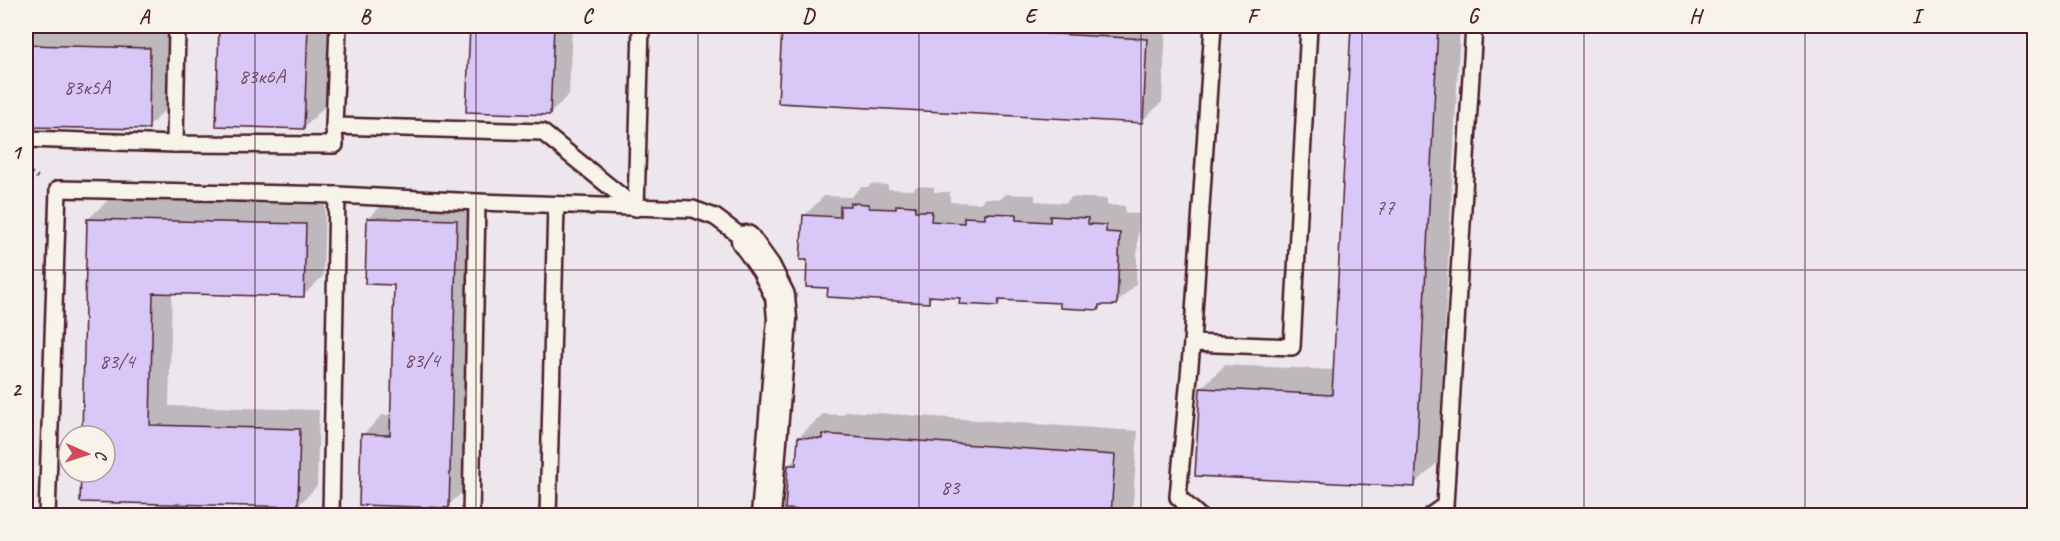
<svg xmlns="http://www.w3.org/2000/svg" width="2060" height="541" font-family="Caveat,sans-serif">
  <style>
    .shadow { fill: #0003 }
    .building { fill: #d9c7f8; stroke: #4a1f2b; stroke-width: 1.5 }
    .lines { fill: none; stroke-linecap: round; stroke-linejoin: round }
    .lane-casing { stroke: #4a1f2b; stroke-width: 20 }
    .street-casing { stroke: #4a1f2b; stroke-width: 33 }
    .path { stroke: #4a1f2b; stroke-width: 4; stroke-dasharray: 1.5 4.5; stroke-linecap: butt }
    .lane { stroke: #f7f3e8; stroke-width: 15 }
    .street { stroke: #f7f3e8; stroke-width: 28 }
    .grid { fill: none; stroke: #4a1f2b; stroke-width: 1.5; stroke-opacity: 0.55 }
    .labels { text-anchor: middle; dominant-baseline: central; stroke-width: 4.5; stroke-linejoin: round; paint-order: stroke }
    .number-label { font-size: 21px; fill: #6e495e }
    .neatline { fill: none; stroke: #4a1f2b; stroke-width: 2 }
    .grid-label { font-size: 20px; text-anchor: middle; font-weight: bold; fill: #4a1f2b }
  </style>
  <rect width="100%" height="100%" fill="#eee6ed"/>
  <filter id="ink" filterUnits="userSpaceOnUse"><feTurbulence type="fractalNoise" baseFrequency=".0167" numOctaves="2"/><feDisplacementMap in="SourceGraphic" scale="12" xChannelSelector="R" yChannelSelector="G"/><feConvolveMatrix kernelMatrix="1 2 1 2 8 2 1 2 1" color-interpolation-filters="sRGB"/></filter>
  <g filter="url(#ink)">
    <g class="shadow">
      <polygon points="26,26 171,26 170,105 148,127 26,125"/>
      <polygon points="221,26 329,26 326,105 304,128 218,125"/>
      <polygon points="471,26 572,26 569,94 550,114 468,110"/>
      <polygon points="784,26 1166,26 1162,102 1142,121 780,101"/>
      <polygon points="1352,26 1460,26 1438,462 1414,485 1201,388 1225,365 1335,370"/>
      <polygon points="871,184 888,185 888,189 913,190 917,186 934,187 934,192 950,192 950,202 980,203 985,198 1001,199 1006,194 1035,195 1035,201 1066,203 1071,197 1107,199 1107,205 1125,206 1125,213 1139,214 1136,284 1116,304 1103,303 1098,308 1061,302 1003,299 998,304 961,296 935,295 928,301 829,286 809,259 804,216 824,196 851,197 861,187 868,187"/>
      <polygon points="388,199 475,201 468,486 448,506 363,435 382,415 392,415 396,284 369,218"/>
      <polygon points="108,200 325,205 323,276 303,296 172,292 169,406 319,410 317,486 298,506 82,472 105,472 105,436 83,436 88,219"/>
      <polygon points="847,411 1138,431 1132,515 820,516 820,510 789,465 798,457 799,437 823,414 842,415"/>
    </g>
    <g class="building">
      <polygon points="219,26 308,26 304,129 216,126"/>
      <polygon points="470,26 554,26 550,115 466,112"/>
      <polygon points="782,26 909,26 1147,39 1143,123 778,103"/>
      <polygon points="1351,26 1438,26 1415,487 1195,476 1200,388 1332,395"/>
      <polygon points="26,45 150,48 149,129 26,127"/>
      <polygon points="850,203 869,204 869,208 896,209 896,205 915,206 915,211 932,211 931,221 964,223 964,217 985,218 985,213 1016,214 1016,220 1050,222 1050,216 1088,218 1088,224 1106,225 1106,232 1120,233 1117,305 1099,305 1099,310 1060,308 1060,303 999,300 998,306 959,304 960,298 929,296 929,303 827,297 828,288 806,287 807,260 800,260 803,215 840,217 840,206 850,206"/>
      <polygon points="367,218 457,220 449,508 359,505 361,434 390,435 394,285 365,284"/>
      <polygon points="87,219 306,224 304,297 153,293 150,425 300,429 298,507 80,502 81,472 105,472 105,436 82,436"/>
      <polygon points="822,434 1115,455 1111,516 818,516 819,511 785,509 788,465 796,465 798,437 822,439"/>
    </g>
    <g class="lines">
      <defs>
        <g id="lane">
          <polyline points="334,126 338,26"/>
          <polyline points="26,139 175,144 335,145 334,126 542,132 636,208"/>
          <polyline points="175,144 177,26"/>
          <polyline points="636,208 641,26"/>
          <polyline points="1192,343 1292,347 1309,26"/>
          <polyline points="47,516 58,189 337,195 477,202 693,209 715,217 746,240"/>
          <polyline points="331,516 337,195"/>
          <polyline points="471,516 477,202"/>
          <polyline points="548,516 556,205"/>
          <polyline points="1199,516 1178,497 1192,343 1213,26"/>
          <polyline points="1430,516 1445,505 1474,26"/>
        </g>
        <polyline id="street" points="746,240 766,268 780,296 782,319 766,516"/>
      </defs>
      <use href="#lane" class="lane-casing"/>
      <use href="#street" class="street-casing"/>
      <polyline class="path" points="26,170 39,178"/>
      <use href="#lane" class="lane"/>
      <use href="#street" class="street"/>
    </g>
  </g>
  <path class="grid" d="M255 26V516M476 26V516M698 26V516M919 26V516M1141 26V516M1362 26V516M1584 26V516M1805 26V516M26 270H2034"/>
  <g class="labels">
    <g class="number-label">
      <text x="262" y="76">83к6А</text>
      <text x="87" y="87">83к5А</text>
      <text x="1385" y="207">77</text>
      <text x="422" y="360">83/4</text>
      <text x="117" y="361">83/4</text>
      <text x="950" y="487">83</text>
    </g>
  </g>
  <rect width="2060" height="541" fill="none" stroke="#f7f3e8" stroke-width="66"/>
  <g transform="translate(87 454) rotate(93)"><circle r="28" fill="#f7f3e8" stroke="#b29e9c" stroke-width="1.5"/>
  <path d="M0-4.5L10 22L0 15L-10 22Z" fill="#d1495b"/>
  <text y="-9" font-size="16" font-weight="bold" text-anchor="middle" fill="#4a1f2b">С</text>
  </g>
  <rect x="33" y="33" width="1994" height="475" class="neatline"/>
  <g class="grid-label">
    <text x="144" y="23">A</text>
    <text x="365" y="23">B</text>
    <text x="587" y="23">C</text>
    <text x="808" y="23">D</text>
    <text x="1030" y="23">E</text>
    <text x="1252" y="23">F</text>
    <text x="1473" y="23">G</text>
    <text x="1695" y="23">H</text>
    <text x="1916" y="23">I</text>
    <text x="16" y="159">1</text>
    <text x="16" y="396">2</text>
  </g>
</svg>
